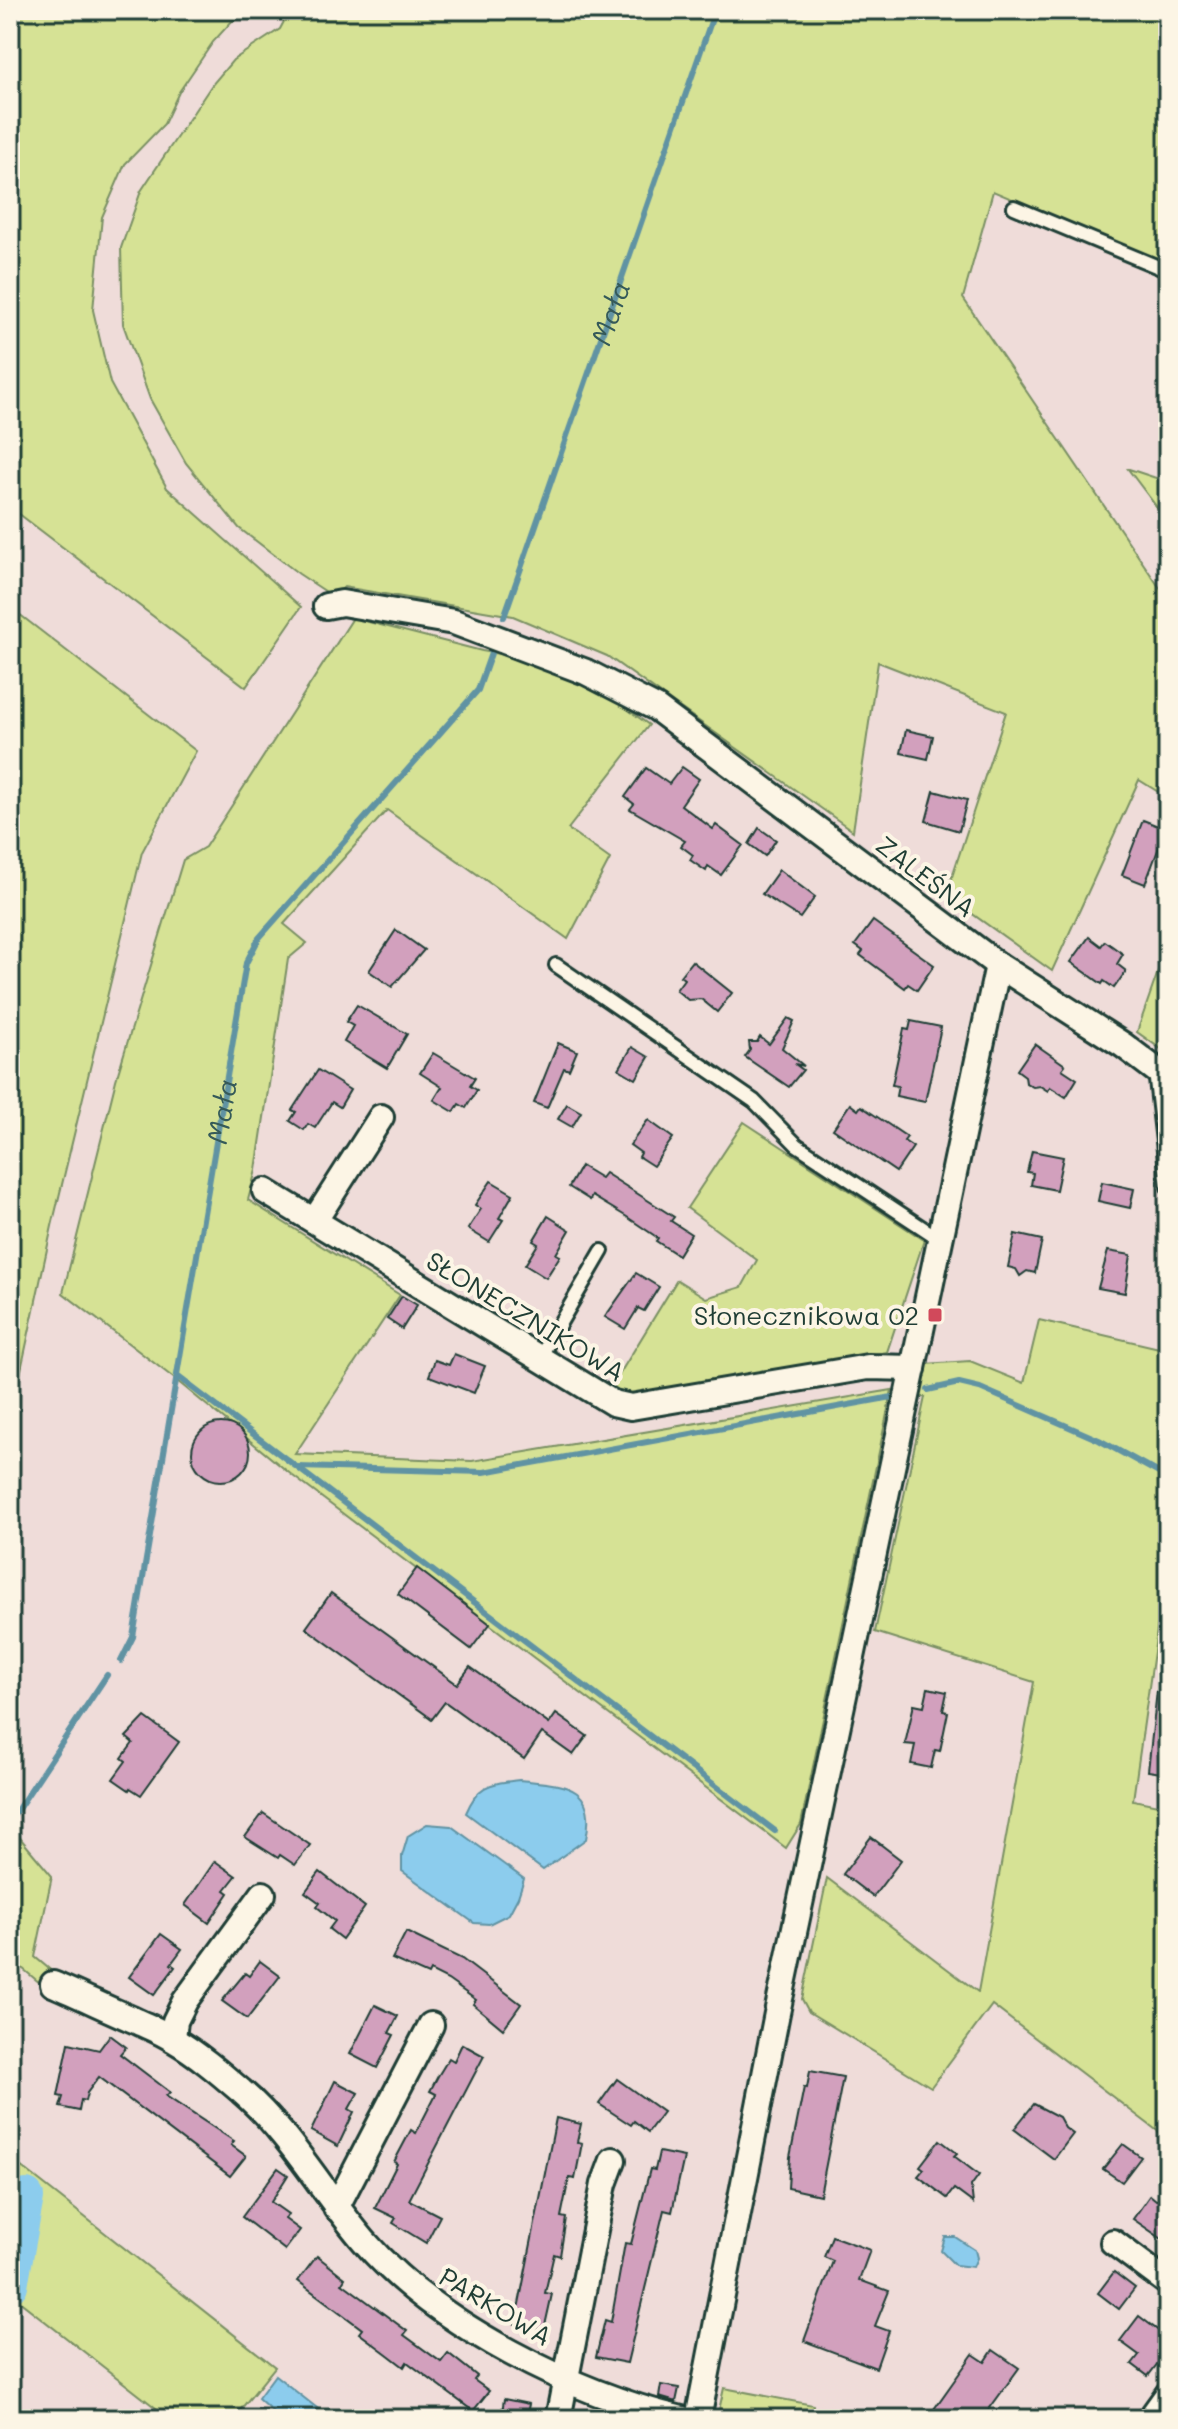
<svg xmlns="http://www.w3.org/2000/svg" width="1178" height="2429" font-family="Mali,sans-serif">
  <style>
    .green { fill: #d6e295; stroke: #7a9064; stroke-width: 2 }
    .water { fill: #8ccced; stroke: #6093a3; stroke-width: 2 }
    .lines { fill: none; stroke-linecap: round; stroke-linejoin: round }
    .stream { stroke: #6093a3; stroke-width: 6 }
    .river { stroke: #8ccced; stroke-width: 36 }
    .building { fill: #d2a0bd; stroke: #1f3d34; stroke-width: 2 }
    .lane-casing { stroke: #1f3d34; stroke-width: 18 }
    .street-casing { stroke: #1f3d34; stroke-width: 30 }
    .lane { stroke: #fcf5e5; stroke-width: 12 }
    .street { stroke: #fcf5e5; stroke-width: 24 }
    .poi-dot { fill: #d1495b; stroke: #fcf5e5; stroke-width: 3 }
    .labels { text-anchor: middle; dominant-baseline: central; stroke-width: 8; stroke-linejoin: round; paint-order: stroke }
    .street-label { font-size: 26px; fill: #1f3d34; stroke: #fcf5e5 }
    .poi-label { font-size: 26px; fill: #1f3d34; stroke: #fcf5e5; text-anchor: end }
    .water-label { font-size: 28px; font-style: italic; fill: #355a59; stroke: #fcf5e5 }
  </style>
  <rect width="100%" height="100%" fill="#efdcd9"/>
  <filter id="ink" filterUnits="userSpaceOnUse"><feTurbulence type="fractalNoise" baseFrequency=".0125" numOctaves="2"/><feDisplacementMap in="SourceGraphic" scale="16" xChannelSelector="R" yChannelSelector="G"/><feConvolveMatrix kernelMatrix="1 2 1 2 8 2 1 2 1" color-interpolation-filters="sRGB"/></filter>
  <g filter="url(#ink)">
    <g class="green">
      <polygon points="10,10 271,10 257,12 232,21 213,42 179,92 164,124 125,164 102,217 93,310 110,383 167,488 301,607 246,687 10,507"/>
      <polygon points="290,10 1168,10 1168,265 993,191 963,298 1168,600 1168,798 1139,780 1052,971 946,895 1006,712 878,662 853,831 607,656 513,616 344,587 334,597 299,574 239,528 186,463 150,399 123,324 121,248 141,191 211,86 233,60 280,29"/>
      <polygon points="1129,469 1168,482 1168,522 1128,469"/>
      <polygon points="10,607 196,751 142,852 52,1226 10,1421"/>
      <polygon points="353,618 482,651 500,654 601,690 649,725 568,829 610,859 568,939 387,810 284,924 307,943 288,959 256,1170 248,1200 400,1295 295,1454 472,1461 892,1390 801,1824 786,1848 293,1476 171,1376 63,1293 116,1080 183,860 205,847"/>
      <polygon points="1168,943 1168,1054 1137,1032"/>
      <polygon points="744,1122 924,1240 887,1352 654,1394 629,1394 611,1388 677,1280 706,1298 742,1287 757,1260 687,1208"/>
      <polygon points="1039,1320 1168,1350 1168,1553 1133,1800 1168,1807 1168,2139 992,2005 931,2087 809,2012 802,1999 827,1878 978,1992 1034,1682 875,1632 925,1397 916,1397 925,1364 970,1361 1024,1383"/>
      <polygon points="10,1826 52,1876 35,1957 54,1973 53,1994 10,1958"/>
      <polygon points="10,2158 275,2367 233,2419 170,2419 19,2301 10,2330"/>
      <polygon points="724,2388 813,2405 811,2419 717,2419"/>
    </g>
    <g class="water">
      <path d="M519 1780C562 1785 598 1783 586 1839L543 1870 466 1813C478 1784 489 1784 519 1780Z"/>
      <polygon points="427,1824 451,1826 524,1879 518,1897 509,1914 489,1924 474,1923 402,1871 402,1856 408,1836"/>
      <polygon points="945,2237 955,2237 975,2250 977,2258 973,2267 955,2265 941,2251"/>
      <polygon points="275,2375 331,2419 281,2419 258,2398"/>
    </g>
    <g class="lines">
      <g class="stream">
        <path id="s1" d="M504 617 715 10"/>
        <polyline points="177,1376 775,1831"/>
        <polyline points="928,1390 959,1383 980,1388 1099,1440 1168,1478"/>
        <polyline points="298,1467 484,1472 892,1397"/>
        <path id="s2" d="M121 1661 133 1637 246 963 259 938 478 690 495 642"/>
        <polyline points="10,1821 107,1675"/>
      </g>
      <polyline class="river" points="10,2285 26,2197"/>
    </g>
    <g class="building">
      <polygon points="906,730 933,736 928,759 901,753"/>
      <polygon points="682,767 699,779 681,805 713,829 716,825 743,845 721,875 708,866 706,871 690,860 693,855 681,846 685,841 630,809 634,804 625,797 646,768 669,784"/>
      <polygon points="934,791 967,800 959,831 926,821"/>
      <polygon points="1143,820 1166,829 1145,884 1122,875"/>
      <polygon points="759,828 776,840 765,856 749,844"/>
      <polygon points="779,870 815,897 800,918 762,894"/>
      <polygon points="873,921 934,965 917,990 908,984 905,988 860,955 863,951 855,945"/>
      <polygon points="396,930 424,950 392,987 369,971"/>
      <polygon points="1089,937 1101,946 1105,941 1123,954 1117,964 1126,971 1114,988 1104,981 1102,984 1071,962"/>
      <polygon points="692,961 732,993 717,1012 701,999 688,1000 676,990 684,979 680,976"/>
      <polygon points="357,1005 407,1034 387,1068 344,1042 353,1026 346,1022"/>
      <polygon points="788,1018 794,1021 782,1048 804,1066 795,1064 803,1070 789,1087 745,1057 750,1050 749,1042 757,1042 760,1037 769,1044"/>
      <polygon points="911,1021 941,1027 925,1102 896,1096 898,1086 892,1085 904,1029 909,1030"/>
      <polygon points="558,1043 577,1051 569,1070 564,1068 547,1108 534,1103"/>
      <polygon points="1035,1044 1065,1065 1062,1069 1077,1079 1066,1097 1050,1087 1048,1091 1040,1086 1033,1087 1026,1083 1025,1076 1017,1070"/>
      <polygon points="632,1047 649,1057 636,1079 619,1069"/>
      <polygon points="433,1053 475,1078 470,1086 477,1090 466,1108 459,1104 454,1112 434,1100 442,1087 420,1073"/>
      <polygon points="318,1070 350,1090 340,1107 332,1102 315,1128 308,1124 304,1130 290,1121 296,1112 292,1110"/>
      <polygon points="567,1104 581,1112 572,1127 558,1119"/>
      <polygon points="850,1104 858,1110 861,1106 907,1137 904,1141 913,1147 896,1172 833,1129"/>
      <polygon points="648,1120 673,1138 653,1166 639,1157 641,1153 630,1145"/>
      <polygon points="1032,1151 1063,1157 1056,1190 1031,1185 1033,1173 1027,1172"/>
      <polygon points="581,1166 601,1178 605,1173 674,1217 671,1221 691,1234 678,1255 656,1241 658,1238 627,1217 592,1196 590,1200 569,1187"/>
      <polygon points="491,1181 513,1194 499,1218 503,1220 489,1242 468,1229 481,1209 475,1205"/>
      <polygon points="1102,1182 1134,1189 1130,1208 1098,1201"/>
      <polygon points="548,1216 570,1230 556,1254 560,1256 546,1278 525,1265 538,1244 533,1241"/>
      <polygon points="1015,1234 1042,1240 1035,1273 1027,1271 1020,1276 1016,1269 1008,1267"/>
      <polygon points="1108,1251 1131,1255 1125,1293 1098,1288"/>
      <polygon points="636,1273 659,1287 644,1311 638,1308 625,1329 605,1317"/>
      <polygon points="402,1296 417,1305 402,1329 387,1319"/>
      <polygon points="454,1354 485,1366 474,1393 429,1376 435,1360 449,1365"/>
      <circle cx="221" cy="1452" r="29"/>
      <polygon points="417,1568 490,1624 471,1649 398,1594"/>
      <polygon points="331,1593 457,1684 470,1667 549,1724 556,1714 587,1736 573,1755 542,1733 524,1759 445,1702 432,1719 306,1628"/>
      <polygon points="928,1688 947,1692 943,1711 948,1712 940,1751 935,1750 931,1768 911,1764 915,1745 905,1744 914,1704 924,1706"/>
      <polygon points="1157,1691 1168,1691 1168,1774 1148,1771"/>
      <polygon points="145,1717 179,1742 141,1795 130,1788 129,1790 113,1779 126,1761 122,1758 133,1743 126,1737"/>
      <polygon points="263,1813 310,1845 295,1865 280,1855 278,1858 245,1837"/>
      <polygon points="871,1837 901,1860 873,1897 843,1874"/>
      <polygon points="215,1861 236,1876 225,1890 229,1893 209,1923 185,1905"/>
      <polygon points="320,1872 365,1907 342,1939 329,1929 335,1921 317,1907 320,1903 305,1892"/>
      <polygon points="406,1932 462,1959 521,2004 503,2029 473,2004 476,2000 448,1980 430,1971 428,1975 392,1959"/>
      <polygon points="161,1934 182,1949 171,1964 175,1967 154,1995 129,1977"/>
      <polygon points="260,1961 280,1976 247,2019 222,2001 245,1973 249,1976"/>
      <polygon points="375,2005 398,2016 389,2033 394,2035 377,2068 350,2054"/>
      <polygon points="110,2035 126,2047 120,2054 170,2092 166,2096 234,2141 231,2145 246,2156 230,2176 99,2077 87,2093 85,2101 81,2100 79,2111 60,2107 63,2097 58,2096 69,2043 99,2050"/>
      <polygon points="462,2044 484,2056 409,2200 440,2216 426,2243 393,2223 396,2218 375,2208 397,2164 394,2162 411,2130 416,2133 436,2094 430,2091 438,2076 449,2058 454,2061"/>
      <polygon points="810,2071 843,2077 820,2195 788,2188 790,2157 804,2087 807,2088"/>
      <polygon points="617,2079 663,2112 648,2132 634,2121 631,2125 599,2104"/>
      <polygon points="335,2081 358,2093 349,2109 354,2112 338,2146 311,2131"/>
      <polygon points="1034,2104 1059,2117 1065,2128 1073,2134 1054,2159 1014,2129"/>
      <polygon points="556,2118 581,2124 577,2142 582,2143 575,2179 569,2178 561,2217 566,2218 560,2256 554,2254 545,2293 552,2294 544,2330 515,2324"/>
      <polygon points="940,2140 957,2153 954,2156 979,2175 971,2186 973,2203 954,2189 947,2198 918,2176 924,2169 920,2166"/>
      <polygon points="1123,2144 1141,2157 1122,2182 1103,2169"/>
      <polygon points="659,2152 684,2157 672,2212 664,2210 627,2363 596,2357 605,2320 611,2322 625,2243 631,2244 650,2169 655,2170"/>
      <polygon points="278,2168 288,2175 271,2202 288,2214 285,2219 300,2230 285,2250 242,2217"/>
      <polygon points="1150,2195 1156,2200 1168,2198 1168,2243 1133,2219"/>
      <polygon points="832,2236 870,2250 859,2280 889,2291 875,2326 889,2331 876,2368 804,2341 833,2261 824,2257"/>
      <polygon points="317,2256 345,2278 342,2283 407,2331 404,2335 441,2362 448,2353 477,2376 474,2380 489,2391 473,2411 407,2362 404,2367 387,2354 359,2333 362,2329 298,2281"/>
      <polygon points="1114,2272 1135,2288 1119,2309 1098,2293"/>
      <polygon points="1139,2316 1168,2338 1168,2350 1148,2376 1132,2364 1139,2355 1120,2341"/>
      <polygon points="993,2350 1019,2368 982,2419 927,2419 973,2354 985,2362"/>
      <polygon points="661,2385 679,2388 676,2402 659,2397"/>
      <polygon points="504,2399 529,2404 526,2419 501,2419"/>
    </g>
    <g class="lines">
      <defs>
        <g id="lane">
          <polyline points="1014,207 1168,271"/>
          <polyline points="556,965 754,1101 797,1145 941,1240"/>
          <polyline points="1155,1071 1168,1187"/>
          <polyline points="539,1359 602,1251"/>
        </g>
        <g id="street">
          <polyline points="326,606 342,603 454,622 586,672 656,708 998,965 1123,1045 1168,1079"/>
          <polyline points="265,1191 613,1403 631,1407 868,1367 913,1368"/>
          <polyline points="315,1220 381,1117"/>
          <path d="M53 1984C81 1996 108 2009 136 2021 149 2027 163 2032 174 2040 198 2054 220 2073 241 2091 290 2133 322 2192 364 2241 436 2325 575 2394 682 2419"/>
          <polyline points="173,2038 175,2021 185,2001 263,1894"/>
          <polyline points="336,2208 431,2025"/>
          <polyline points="1113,2242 1168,2283"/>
          <polyline points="558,2419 604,2184 613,2160"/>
          <polyline points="698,2419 777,2013 998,965"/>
          <polyline points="1150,2419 1168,2394"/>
        </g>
      </defs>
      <use href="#lane" class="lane-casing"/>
      <use href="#street" class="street-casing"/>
      <use href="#lane" class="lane"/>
      <use href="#street" class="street"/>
    </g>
  </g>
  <rect class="poi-dot" x="927" y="1307" width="16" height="16" rx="4"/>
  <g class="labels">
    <g class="street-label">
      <text transform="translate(926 876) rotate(37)">ZALEŚNA</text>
      <text transform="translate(526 1316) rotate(31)">SŁONECZNIKOWA</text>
      <text transform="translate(496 2306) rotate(31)">PARKOWA</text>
    </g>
    <g class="poi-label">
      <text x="919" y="1315">Słonecznikowa 02</text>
    </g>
    <g class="water-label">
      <text stroke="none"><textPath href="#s1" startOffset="322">Mała</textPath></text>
      <text stroke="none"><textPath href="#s2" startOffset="560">Mała</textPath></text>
    </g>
  </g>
  <rect width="1178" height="2429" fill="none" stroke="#fcf5e5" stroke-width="40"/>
  <rect x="20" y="20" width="1138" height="2389" fill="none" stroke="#1f3d34" stroke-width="3" filter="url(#ink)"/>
</svg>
